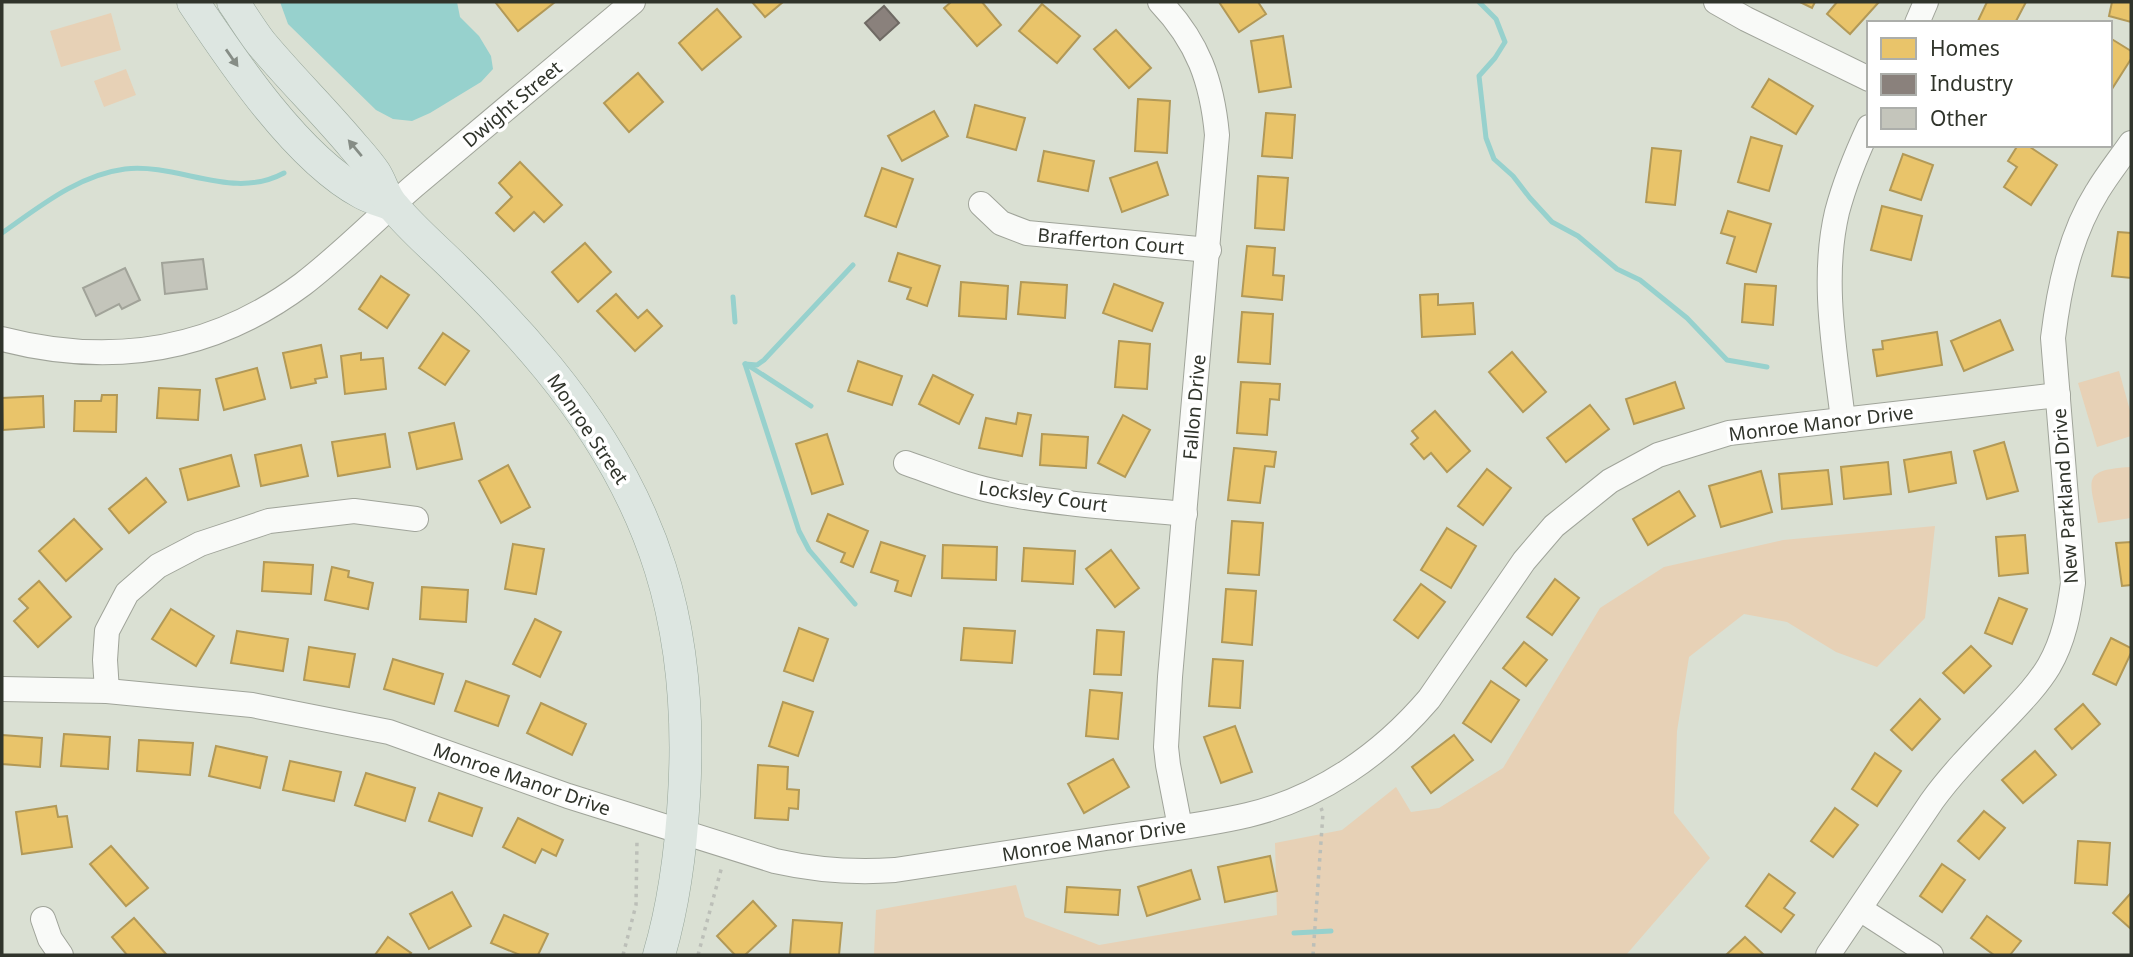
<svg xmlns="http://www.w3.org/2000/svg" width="2133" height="957" font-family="'Noto Sans',sans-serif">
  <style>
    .green { fill: #e7d1b6 }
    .water { fill: #97d1cd }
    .homes { fill: #e9c46a; stroke: #b29957; stroke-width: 2 }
    .industry { fill: #8a817c; stroke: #6f6a64; stroke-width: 2 }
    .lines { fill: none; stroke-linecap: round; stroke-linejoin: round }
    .stream { stroke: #97d1cd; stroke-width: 5 }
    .building { fill: #c4c5bb; stroke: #a1a399; stroke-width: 2 }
    .minor-casing { stroke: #a0a49a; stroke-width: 26 }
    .major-casing { stroke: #96a599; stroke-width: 33 }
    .path { stroke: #bcbfb8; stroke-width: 3.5; stroke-dasharray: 3.5 5; stroke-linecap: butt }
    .minor { stroke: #f9faf8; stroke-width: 24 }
    .major { stroke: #dde6e1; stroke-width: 32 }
    .oneway { fill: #868d86 }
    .labels { text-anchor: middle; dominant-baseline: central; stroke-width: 7; stroke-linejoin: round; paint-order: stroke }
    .street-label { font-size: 19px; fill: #30342b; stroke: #fff }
  </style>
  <rect width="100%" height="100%" fill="#dae0d3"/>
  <g class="green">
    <polygon points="111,13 121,50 61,67 50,31"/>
    <polygon points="126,69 136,95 104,107 94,81"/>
    <polygon points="2119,371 2131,414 2131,436 2097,447 2078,383"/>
    <path d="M2131 467V518L2098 523C2090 479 2080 470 2131 467Z"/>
    <polygon points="1935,526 1925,618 1877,667 1836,652 1787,622 1744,614 1689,657 1677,731 1674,813 1710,858 1626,955 874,955 876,910 1016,885 1025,917 1099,945 1277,915 1275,843 1342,830 1396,787 1411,812 1439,808 1503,768 1600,608 1664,567 1783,540"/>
  </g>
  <polygon class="water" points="280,2 457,2 460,17 479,36 491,56 493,69 481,82 430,113 412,121 393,119 376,110 288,24"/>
  <g class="homes">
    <polygon points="497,2 555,2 518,31 496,3"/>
    <polygon points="752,2 783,2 765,17"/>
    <polygon points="951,2 982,2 1001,25 977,46 944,8"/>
    <polygon points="1219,2 1258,2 1266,14 1239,32"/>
    <polygon points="1800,2 1815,2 1812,8"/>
    <polygon points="1837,2 1879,2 1850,34 1827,14"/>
    <polygon points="1987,2 2026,2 2015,23 1977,23"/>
    <polygon points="2112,2 2131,2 2131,22 2109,16"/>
    <polygon points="1042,4 1080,36 1057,63 1019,31"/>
    <polygon points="717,9 741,37 702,70 679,43"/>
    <polygon points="1116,30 1151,68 1129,88 1094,49"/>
    <polygon points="1283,36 1291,87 1259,92 1251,41"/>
    <polygon points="2110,38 2131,51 2131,59 2110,92"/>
    <polygon points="638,73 663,102 629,132 604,103"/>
    <polygon points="1769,79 1813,106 1796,134 1752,107"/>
    <polygon points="1138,99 1170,101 1167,153 1135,151"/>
    <polygon points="975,105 1025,118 1016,150 967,137"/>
    <polygon points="934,111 948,136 902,161 888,136"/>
    <polygon points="1266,113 1295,115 1292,158 1262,156"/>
    <polygon points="1751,137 1782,146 1769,191 1738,182"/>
    <polygon points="2018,145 2027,145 2057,165 2031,205 2004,187 2017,167 2008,161"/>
    <polygon points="1652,148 1681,151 1675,205 1646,202"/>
    <polygon points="1044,151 1094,161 1088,191 1038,181"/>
    <polygon points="1903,154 1933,165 1921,200 1890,190"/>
    <polygon points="520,162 562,205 544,222 534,212 514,231 496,213 512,197 499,183"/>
    <polygon points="1157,162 1168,195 1122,212 1110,178"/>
    <polygon points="882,168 913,179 896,227 865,216"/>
    <polygon points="1258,176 1288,178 1284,230 1255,228"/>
    <polygon points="1882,206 1922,216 1911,260 1871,250"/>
    <polygon points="1728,211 1771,224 1756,272 1727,263 1735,237 1721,233"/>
    <polygon points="2118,232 2131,233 2131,278 2112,276"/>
    <polygon points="585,243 611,272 578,302 552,272"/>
    <polygon points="1247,246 1275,248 1273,275 1284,276 1282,300 1242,296"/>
    <polygon points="898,253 940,266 927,306 907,299 911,288 889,281"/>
    <polygon points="381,276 409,295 387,328 359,309"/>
    <polygon points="961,282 1008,286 1006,319 959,316"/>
    <polygon points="1021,282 1067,285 1065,318 1018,314"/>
    <polygon points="1114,284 1163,303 1152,331 1103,313"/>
    <polygon points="1745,284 1776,286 1773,325 1742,322"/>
    <polygon points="616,294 638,318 647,310 662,326 635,351 597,311"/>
    <polygon points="1438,294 1438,305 1473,303 1475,334 1422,337 1420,295"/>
    <polygon points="1242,312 1273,314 1270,364 1238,362"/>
    <polygon points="2000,320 2013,350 1964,371 1951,341"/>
    <polygon points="1937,332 1942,365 1877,376 1873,350 1883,349 1882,341"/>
    <polygon points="443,333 469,351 445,385 419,368"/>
    <polygon points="1119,341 1150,344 1147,389 1115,387"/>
    <polygon points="321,345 327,377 315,379 316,383 291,388 283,353"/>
    <polygon points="1512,352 1546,392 1523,412 1489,372"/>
    <polygon points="361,353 361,360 383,358 386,389 345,394 341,356"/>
    <polygon points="858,361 902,376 892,405 848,391"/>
    <polygon points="257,368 265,399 224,410 216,379"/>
    <polygon points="933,375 973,395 959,424 919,404"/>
    <polygon points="1241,382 1280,384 1279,400 1270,399 1267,435 1237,433"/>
    <polygon points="1675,382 1684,408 1634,424 1626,399"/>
    <polygon points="159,388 200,390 198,420 157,418"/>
    <polygon points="102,395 117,395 116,432 74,431 75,401 101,401"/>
    <polygon points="43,396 44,427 3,430 2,398"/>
    <polygon points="1590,405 1609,429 1566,462 1547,438"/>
    <polygon points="1435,411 1470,451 1447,472 1431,453 1424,459 1411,444 1418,438 1412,431"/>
    <polygon points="1018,413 1031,415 1022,456 979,448 986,418 1016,424"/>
    <polygon points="1123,415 1150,430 1125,477 1098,463"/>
    <polygon points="454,423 462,459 417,469 409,433"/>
    <polygon points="385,434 390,467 338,476 332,442"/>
    <polygon points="827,434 843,484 812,494 796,444"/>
    <polygon points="1042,434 1088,437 1086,468 1040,465"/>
    <polygon points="2004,442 2018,491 1987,499 1974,451"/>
    <polygon points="301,445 308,476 261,486 255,455"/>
    <polygon points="1234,448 1276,452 1274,467 1265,466 1260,503 1228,500"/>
    <polygon points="1951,452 1956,483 1909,492 1904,460"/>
    <polygon points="231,455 239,486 188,500 180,469"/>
    <polygon points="1888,462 1891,494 1844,499 1841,467"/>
    <polygon points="508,465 530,507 501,523 479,481"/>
    <polygon points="1487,469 1511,488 1483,525 1458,506"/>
    <polygon points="1828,470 1832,504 1782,509 1779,474"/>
    <polygon points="1761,471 1772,512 1721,527 1709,486"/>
    <polygon points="146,478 166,502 129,533 109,509"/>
    <polygon points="1679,491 1695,516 1648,545 1633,519"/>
    <polygon points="828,514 868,531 853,567 841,562 845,553 817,541"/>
    <polygon points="74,519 102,549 66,581 39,551"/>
    <polygon points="1232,521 1263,523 1259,575 1228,573"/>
    <polygon points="1447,528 1476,546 1451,588 1421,570"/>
    <polygon points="2025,535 2028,573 1999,576 1996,537"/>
    <polygon points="881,542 925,556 911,596 895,591 898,581 871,572"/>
    <polygon points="2131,542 2131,585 2122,586 2116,543"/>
    <polygon points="513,544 544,549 536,594 505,589"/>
    <polygon points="943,545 997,547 996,580 942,578"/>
    <polygon points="1024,548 1075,551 1073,584 1022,581"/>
    <polygon points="1111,550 1139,588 1115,607 1086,569"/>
    <polygon points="264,562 313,565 311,594 262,591"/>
    <polygon points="332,567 349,571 348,577 373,583 368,609 325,600"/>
    <polygon points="1555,579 1579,598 1552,635 1527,617"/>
    <polygon points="39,581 71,617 38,647 14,621 28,608 19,599"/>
    <polygon points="1421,584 1445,602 1418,638 1394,620"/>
    <polygon points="422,587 468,590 466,622 420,619"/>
    <polygon points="1226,589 1256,591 1252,645 1222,642"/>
    <polygon points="1999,598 2027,609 2012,644 1985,633"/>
    <polygon points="171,609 214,636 196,666 152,639"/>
    <polygon points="535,619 561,632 540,677 513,664"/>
    <polygon points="799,628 828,639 813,681 784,671"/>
    <polygon points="964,628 1015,631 1012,663 961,660"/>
    <polygon points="1097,630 1124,632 1121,675 1094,674"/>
    <polygon points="237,631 288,639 283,671 231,663"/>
    <polygon points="2111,638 2131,648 2131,653 2116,685 2093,674"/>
    <polygon points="1524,642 1547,660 1526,686 1503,668"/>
    <polygon points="1971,646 1991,666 1964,693 1943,673"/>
    <polygon points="309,647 355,654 349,687 304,680"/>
    <polygon points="393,659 443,674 434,704 384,689"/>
    <polygon points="1213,659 1243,661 1240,708 1209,706"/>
    <polygon points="466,681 509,696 498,726 455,711"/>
    <polygon points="1491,681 1519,700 1491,742 1463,723"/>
    <polygon points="1090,690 1122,693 1118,739 1086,736"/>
    <polygon points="1920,699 1940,719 1912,750 1891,730"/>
    <polygon points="783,702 813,712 798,756 769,746"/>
    <polygon points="541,703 586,724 572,755 527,733"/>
    <polygon points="2083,704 2100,724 2072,749 2055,729"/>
    <polygon points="1235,726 1252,772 1221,783 1204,737"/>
    <polygon points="64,734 110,737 108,769 61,766"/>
    <polygon points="2,735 42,738 40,767 2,764"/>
    <polygon points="1454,735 1473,760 1431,793 1412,767"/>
    <polygon points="139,740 193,743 190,775 137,771"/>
    <polygon points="216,746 267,757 260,788 209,776"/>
    <polygon points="2035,751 2056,775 2023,803 2002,780"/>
    <polygon points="1875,753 1901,771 1877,806 1852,789"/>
    <polygon points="1113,759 1129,787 1084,813 1068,784"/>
    <polygon points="290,761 341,772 334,801 283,790"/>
    <polygon points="758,765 788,767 787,789 799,790 798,809 789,808 788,820 755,818"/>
    <polygon points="366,773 415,788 405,821 355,805"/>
    <polygon points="439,793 482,808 472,836 429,821"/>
    <polygon points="56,806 58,817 67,816 72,847 22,854 16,812"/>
    <polygon points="1835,808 1858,825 1833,857 1811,841"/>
    <polygon points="1984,811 2005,828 1979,859 1958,841"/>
    <polygon points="518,818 563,840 556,856 542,849 535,863 503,847"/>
    <polygon points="2078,841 2110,843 2107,885 2075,883"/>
    <polygon points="111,846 148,888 126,906 90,864"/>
    <polygon points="1270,856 1277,891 1225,902 1218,867"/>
    <polygon points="1942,864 1965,880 1942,912 1920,896"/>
    <polygon points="1191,870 1200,899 1147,916 1138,887"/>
    <polygon points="1769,874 1795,893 1784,908 1794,915 1781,932 1746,906"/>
    <polygon points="1067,887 1120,890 1118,915 1065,912"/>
    <polygon points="452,892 471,926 429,949 410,914"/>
    <polygon points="2130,894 2131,895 2131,929 2113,913"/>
    <polygon points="753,901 776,926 745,955 735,955 717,936"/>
    <polygon points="504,915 548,934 538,955 520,955 491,943"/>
    <polygon points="1987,916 2021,941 2010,955 1994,955 1971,938"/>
    <polygon points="134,918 166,954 164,955 127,955 112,937"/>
    <polygon points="793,920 842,923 839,955 790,955"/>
    <polygon points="388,937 411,953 409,955 375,955"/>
    <polygon points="1745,937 1764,955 1726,955"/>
  </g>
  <polygon class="industry" points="884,6 899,23 880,40 865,23"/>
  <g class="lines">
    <g class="stream">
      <polyline points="1479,2 1496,19 1505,42 1495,58 1479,76 1486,138 1494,159 1513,176 1530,198 1552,222 1578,236 1617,269 1640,280 1687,318 1727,360 1767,367"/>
      <path d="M2 233C39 207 78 175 125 169 180 163 232 201 284 173"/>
      <polyline points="733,297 735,322"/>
      <polyline points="745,364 799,531 809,550 855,604"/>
      <polyline points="745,364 757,365 764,360 853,265"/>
      <polyline points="746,364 811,406"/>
      <polyline points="1294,933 1331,931"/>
    </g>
  </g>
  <g class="building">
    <polygon points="203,259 207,289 165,294 162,263"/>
    <polygon points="125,268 140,300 122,309 119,304 96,316 83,288"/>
  </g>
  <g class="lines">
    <defs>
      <g id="minor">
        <path d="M1160 2C1198 42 1212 81 1217 135L1170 677 1166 747 1168 765 1180 827"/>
        <polyline points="1716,2 1746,19 1869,79"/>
        <polyline points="1917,23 1926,2"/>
        <polyline points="981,204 1001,223 1027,233 1209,250"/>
        <path d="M2 339C111 367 212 352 303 284 342 254 377 218 414 186 487 125 560 63 633 2"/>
        <path d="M1843 420C1835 352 1821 280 1837 212 1845 182 1856 155 1869 127"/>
        <path d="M906 463C938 474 969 487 1003 493 1063 505 1124 508 1185 514"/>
        <path d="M2 689 107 691 252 705 389 732 568 796 775 861C815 870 855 873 895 870 966 859 1036 849 1106 838 1153 831 1202 826 1248 815 1320 798 1382 754 1429 699L1524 561 1554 526 1610 481 1658 455 1729 433 2058 395"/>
        <polyline points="107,691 105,660 107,631 127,593 158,566 200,544 269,521 354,511 416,519"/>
        <polyline points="1860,909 1931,955"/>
        <polyline points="43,919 50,939 61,955"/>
        <path d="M1828 955 1932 801C1953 772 1979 746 2004 720 2020 703 2037 686 2049 666 2064 640 2069 612 2073 583L2053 338C2059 288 2070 235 2097 192 2107 175 2120 159 2131 143"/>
      </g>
      <g id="major">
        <path d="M193 2C233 62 298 159 362 193 371 198 382 201 392 205"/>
        <path d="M233 2C242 15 251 30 261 43 291 79 324 111 354 147 361 155 369 164 375 173 382 184 385 198 394 207 413 230 436 249 457 270 489 301 519 333 548 368 656 500 694 627 684 796 681 849 674 904 659 955"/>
      </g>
    </defs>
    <use href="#minor" class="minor-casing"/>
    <use href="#major" class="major-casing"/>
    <g class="path">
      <polyline points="623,955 636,905 637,840"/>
      <polyline points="698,955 722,866"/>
      <polyline points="1313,955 1323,813 1321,808"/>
    </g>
    <use href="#minor" class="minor"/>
    <use href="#major" class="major"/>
  </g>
  <defs><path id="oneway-solid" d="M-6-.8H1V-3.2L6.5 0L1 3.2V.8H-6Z" transform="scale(1.75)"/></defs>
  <g class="oneway">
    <use href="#oneway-solid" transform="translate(232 58) rotate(55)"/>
    <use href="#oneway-solid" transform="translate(355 148) rotate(-130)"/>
  </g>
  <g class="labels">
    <g class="street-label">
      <text transform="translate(512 104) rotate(-40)">Dwight Street</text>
      <text transform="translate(1111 241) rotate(5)">Brafferton Court</text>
      <text transform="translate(1194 407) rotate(-85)">Fallon Drive</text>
      <text transform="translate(1821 423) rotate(-7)">Monroe Manor Drive</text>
      <text transform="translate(588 429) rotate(56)">Monroe Street</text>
      <text transform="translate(1043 496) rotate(8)">Locksley Court</text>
      <text transform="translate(2065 496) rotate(-94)">New Parkland Drive</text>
      <text transform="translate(522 779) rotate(19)">Monroe Manor Drive</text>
      <text transform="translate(1094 840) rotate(-9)">Monroe Manor Drive</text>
    </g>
  </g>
  <rect width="2133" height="957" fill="none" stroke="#30342b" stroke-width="7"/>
  <rect x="1867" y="21" width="245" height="126" fill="#ffffff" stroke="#acaeaa" stroke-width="2"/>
  <rect x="1881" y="38" width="35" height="21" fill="#e9c46a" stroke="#acaeaa" stroke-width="2"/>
  <text x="1930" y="56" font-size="21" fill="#30342b">Homes</text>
  <rect x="1881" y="74" width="35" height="21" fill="#8a817c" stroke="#acaeaa" stroke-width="2"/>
  <text x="1930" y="91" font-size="21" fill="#30342b">Industry</text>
  <rect x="1881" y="108" width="35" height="21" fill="#c4c5bb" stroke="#acaeaa" stroke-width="2"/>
  <text x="1930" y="126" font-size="21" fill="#30342b">Other</text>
</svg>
